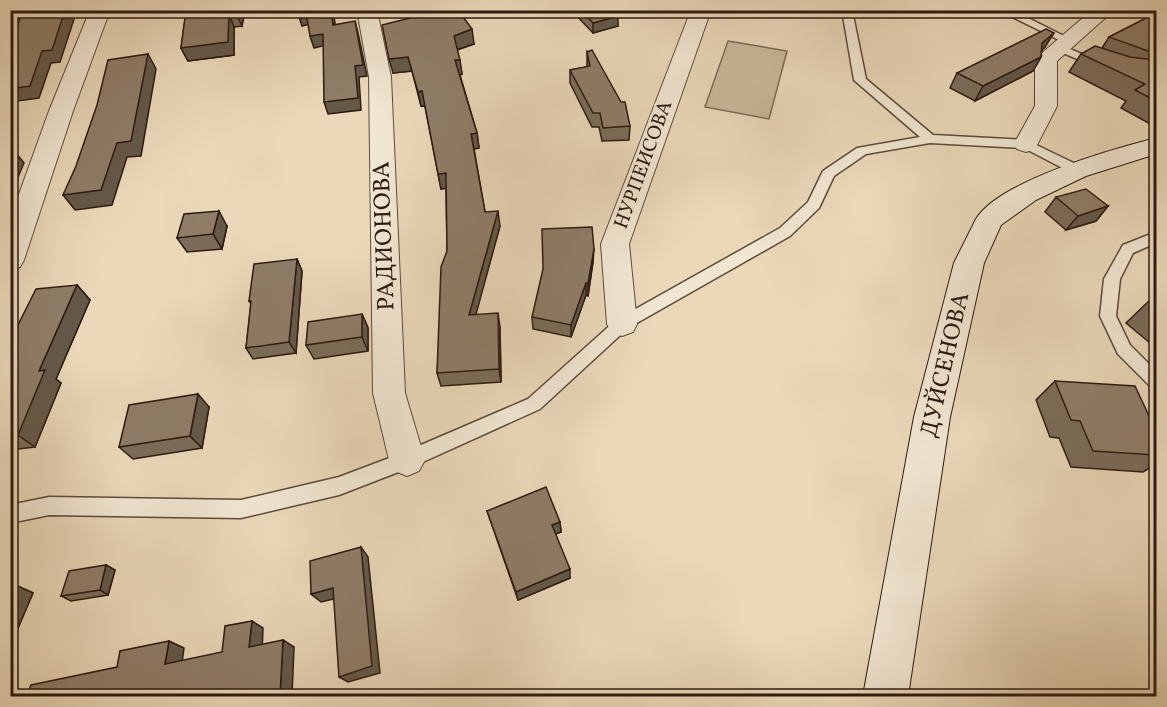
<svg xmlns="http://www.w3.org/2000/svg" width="1167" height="707" font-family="Vollkorn,serif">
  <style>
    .green { fill: #cab89c; stroke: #7b6956; stroke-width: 1.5 }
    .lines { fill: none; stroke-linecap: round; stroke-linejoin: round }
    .lane-casing { stroke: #5c4a3b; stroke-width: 3 }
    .street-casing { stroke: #5c4a3b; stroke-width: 2 }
    .secondary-casing { stroke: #2c1a11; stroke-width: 2 }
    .lane { fill: #f1e6d2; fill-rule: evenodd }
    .street { fill: #f1e6d2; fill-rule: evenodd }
    .secondary { fill: #f1e6d2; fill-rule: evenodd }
    .wall { fill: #7b6c59; stroke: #2c1a11; stroke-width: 1.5 }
    .shaded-wall { fill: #645849; stroke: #2c1a11; stroke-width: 1.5 }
    .building { fill: #8f7d68; stroke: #2c1a11; stroke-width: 1.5 }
    .labels { text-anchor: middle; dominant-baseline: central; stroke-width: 5; stroke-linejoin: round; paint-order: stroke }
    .far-street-label { font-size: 20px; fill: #2c1a11; stroke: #f1e6d2 }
    .street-label { font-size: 24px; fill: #2c1a11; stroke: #f1e6d2 }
  </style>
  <rect width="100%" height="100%" fill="#ead8b9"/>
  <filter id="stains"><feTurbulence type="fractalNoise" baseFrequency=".00333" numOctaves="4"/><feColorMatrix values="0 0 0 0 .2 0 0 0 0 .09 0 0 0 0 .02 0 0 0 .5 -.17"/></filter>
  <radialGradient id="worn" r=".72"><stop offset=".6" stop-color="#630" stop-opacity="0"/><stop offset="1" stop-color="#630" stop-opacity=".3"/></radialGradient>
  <polygon class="green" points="728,41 787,51 769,119 705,107"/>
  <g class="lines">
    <defs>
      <g id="lane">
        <polygon points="842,10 852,10 866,79 933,135 1026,140 1082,167 1084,170 1082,173 1072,173 1024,148 930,143 866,154 834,176 819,208 790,236 628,328 540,409 414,466 339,495 241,518 49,515 10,523 10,505 49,497 241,500 339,477 400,454 528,399 616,320 780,228 808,202 823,171 857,148 920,137 854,80"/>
        <polygon points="998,10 1012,10 1074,41 1073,43 1065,43"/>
        <polygon points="1060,45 1104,63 1106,65 1104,67 1096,67 1056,50 1055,48"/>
        <polygon points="1156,232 1156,243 1133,253 1120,279 1116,316 1130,345 1156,371 1156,388 1150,386 1118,354 1100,316 1104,279 1123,245"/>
      </g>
      <g id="street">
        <polygon points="90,10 110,10 73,111 24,260 20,267 10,270 10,219 49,111"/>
        <polygon points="357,10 377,10 391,77 405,393 425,460 419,471 407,476 395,471 389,460 373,393 369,77"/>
        <polygon points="691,10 711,10 629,244 637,324 633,332 622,336 611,332 607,324 601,244"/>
        <polygon points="1092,10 1114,10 1057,61 1057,106 1035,149 1026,152 1017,149 1014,144 1035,106 1035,59"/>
      </g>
      <path id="secondary" d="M1156 138V154L1086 176 1036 200 1001 225 984 263 950 417 908 696H863L914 417 954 263 976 219C999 181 1113 149 1156 138Z"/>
    </defs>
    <use href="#lane" class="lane-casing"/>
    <use href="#street" class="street-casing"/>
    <use href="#secondary" class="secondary-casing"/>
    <use href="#lane" class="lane"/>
    <use href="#street" class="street"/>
    <use href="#secondary" class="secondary"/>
  </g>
  <g class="wall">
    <polygon points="136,10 245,10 242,26 234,27 234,55 188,61 181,48 186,12 139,17"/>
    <polygon points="401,10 458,10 474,44 457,50 462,74 460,75 477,133 479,148 474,149 485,212 500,226 475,315 500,327 501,382 441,386 437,373 447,251 446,188 441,189 425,106 421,106 412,71 393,73 406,19"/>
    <polygon points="571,10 613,10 618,26 593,33"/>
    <polygon points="1156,13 1156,123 1152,125 1121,108 1126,101 1069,72 1081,54 1102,48 1109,37"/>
    <polygon points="1045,47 1042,50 1041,57 1033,71 975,101 950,88 957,73"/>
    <polygon points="587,52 630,126 629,140 602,141 599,127 592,127 570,83 570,70 587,67"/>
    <polygon points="1056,197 1108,206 1096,221 1066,230 1045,212"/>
    <polygon points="227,226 222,249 187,252 177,238"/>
    <polygon points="297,259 302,271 296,353 253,359 246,348 251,304 249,301"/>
    <polygon points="593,262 588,296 586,295 571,337 533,329 532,317"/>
    <polygon points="77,285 90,300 56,379 61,383 35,447 10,450 10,341"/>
    <polygon points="1156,296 1156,348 1126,323 1152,298"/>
    <polygon points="362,314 368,328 368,351 314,359 306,345"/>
    <polygon points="1055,381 1156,431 1156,464 1143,472 1071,467 1059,438 1050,437 1036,400"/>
    <polygon points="209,407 202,448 133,459 119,447"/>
    <polygon points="487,511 560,522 561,532 555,534 570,578 518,600"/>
    <polygon points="106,565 115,570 108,595 71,601 61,596"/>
    <polygon points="13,584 33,593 18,628 10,629 10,585"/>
  </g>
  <g class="shaded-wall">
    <polygon points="65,10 77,10 60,62 51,63 39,98 10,102 10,89 42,51"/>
    <polygon points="136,10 193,10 193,11 139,17"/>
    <polygon points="237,10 245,10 242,26 236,13"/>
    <polygon points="331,10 333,10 337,36 333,25"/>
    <polygon points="306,13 310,24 302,26 298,14"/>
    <polygon points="229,14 234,27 234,55 188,61 181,48"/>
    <polygon points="618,16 618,26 593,33 593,23"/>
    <polygon points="355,21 358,33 367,76 359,77 361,110 328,114 324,102 355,66"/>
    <polygon points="472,29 474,44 456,50 454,36"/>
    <polygon points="1054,33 1045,47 1034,57 1042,43"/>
    <polygon points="323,34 326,45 314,48 310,36"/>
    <polygon points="148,54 156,69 141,156 127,157 112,205 75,210 63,195"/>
    <polygon points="408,57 412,71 393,73 389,59"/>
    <polygon points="1041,57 1033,71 975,101 983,86"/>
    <polygon points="455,60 460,60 462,74 458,75"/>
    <polygon points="422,91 426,106 421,106 418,92"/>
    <polygon points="477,133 479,148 474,149 471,134"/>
    <polygon points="10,146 24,163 10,196"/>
    <polygon points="446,173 449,188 441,189 438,174"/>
    <polygon points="1108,206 1096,221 1066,230 1078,216"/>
    <polygon points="219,211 227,226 222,249 213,234"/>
    <polygon points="498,211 500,226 472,329 469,315"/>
    <polygon points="594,249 593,262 588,296 588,283"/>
    <polygon points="297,259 302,271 296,353 289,342"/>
    <polygon points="586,283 586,295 571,337 571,325"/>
    <polygon points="77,285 90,300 56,379 61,383 35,447 18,435 39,371"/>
    <polygon points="498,313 500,327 501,382 499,369"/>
    <polygon points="362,314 368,328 368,351 362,337"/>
    <polygon points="198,394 209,407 202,448 190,436"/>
    <polygon points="560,522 561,532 553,535 552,525"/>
    <polygon points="361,547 368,557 380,673 348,682 339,677"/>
    <polygon points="106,565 115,570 108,595 100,590"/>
    <polygon points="570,569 570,578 518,600 516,592"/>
    <polygon points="13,584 33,593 18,628 10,625 10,591"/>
    <polygon points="333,588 342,597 321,602 311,594"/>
    <polygon points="252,621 263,628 262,654 249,647"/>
    <polygon points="283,640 294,647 292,696 280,696"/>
    <polygon points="169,641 184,648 181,670 165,664"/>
  </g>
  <g class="building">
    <polygon points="23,10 65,10 52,50 42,51 30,86 10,89 10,47"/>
    <polygon points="186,10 237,10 236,13 229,14 228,42 181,48"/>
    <polygon points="297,10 331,10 333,25 355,21 363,65 355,66 358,98 324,102 323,34 310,36 306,13 298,14"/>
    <polygon points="405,10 458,10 472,29 454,36 460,60 455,60 477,133 471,134 485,212 498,211 469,315 498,313 499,369 437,373 441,267 447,251 446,173 438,174 422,91 418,92 408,57 389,59 382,25 410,18"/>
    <polygon points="581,10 613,10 618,16 593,23"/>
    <polygon points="1156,13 1156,51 1148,51 1109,37"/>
    <polygon points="1046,29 1054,33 1042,43 1041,57 983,86 957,73"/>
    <polygon points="1095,46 1130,57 1156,60 1156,101 1135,90 1145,84 1081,54"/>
    <polygon points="592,50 621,102 625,102 630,126 603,128 600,113 593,113 570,70 590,66 587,52"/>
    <polygon points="148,54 131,141 117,143 101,190 63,195 76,166 97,105 108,60"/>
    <polygon points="1086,189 1108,206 1078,216 1056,197"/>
    <polygon points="219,211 213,234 177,238 184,214"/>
    <polygon points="592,227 594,249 588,283 586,283 571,325 532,317 543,269 542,229"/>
    <polygon points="297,259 289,342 246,348 251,301 249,301 254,264"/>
    <polygon points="77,285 39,371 45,370 18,435 10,436 10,341 36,289"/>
    <polygon points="1156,296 1156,302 1152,298"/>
    <polygon points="362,314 362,337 306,345 308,322"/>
    <polygon points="1055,381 1135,386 1156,431 1156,455 1093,451 1080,421 1071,420"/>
    <polygon points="198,394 190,436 119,447 129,405"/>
    <polygon points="546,487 560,522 552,525 570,569 516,592 487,511"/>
    <polygon points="361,547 372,666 339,677 333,588 311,594 310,561"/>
    <polygon points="106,565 100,590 61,596 69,571"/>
    <polygon points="252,621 249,647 283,640 280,696 22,696 27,695 31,685 117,667 120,651 169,641 165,664 222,652 225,626"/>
  </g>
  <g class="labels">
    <g class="far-street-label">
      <text transform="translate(644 165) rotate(-70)">НУРПЕИСОВА</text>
    </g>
    <g class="street-label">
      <text transform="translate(385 236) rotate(-92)">РАДИОНОВА</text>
      <text transform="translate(946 365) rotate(-77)">ДУЙСЕНОВА</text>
    </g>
  </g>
  <rect width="1167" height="707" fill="none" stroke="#ead8b9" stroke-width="36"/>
  <rect x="12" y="12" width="1143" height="683" fill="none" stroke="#2c1a11" stroke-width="3"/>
  <rect x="18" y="18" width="1131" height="671" fill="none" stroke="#2c1a11" stroke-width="1.5"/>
  <rect width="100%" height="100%" filter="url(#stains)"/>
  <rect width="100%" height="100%" fill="url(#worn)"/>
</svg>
